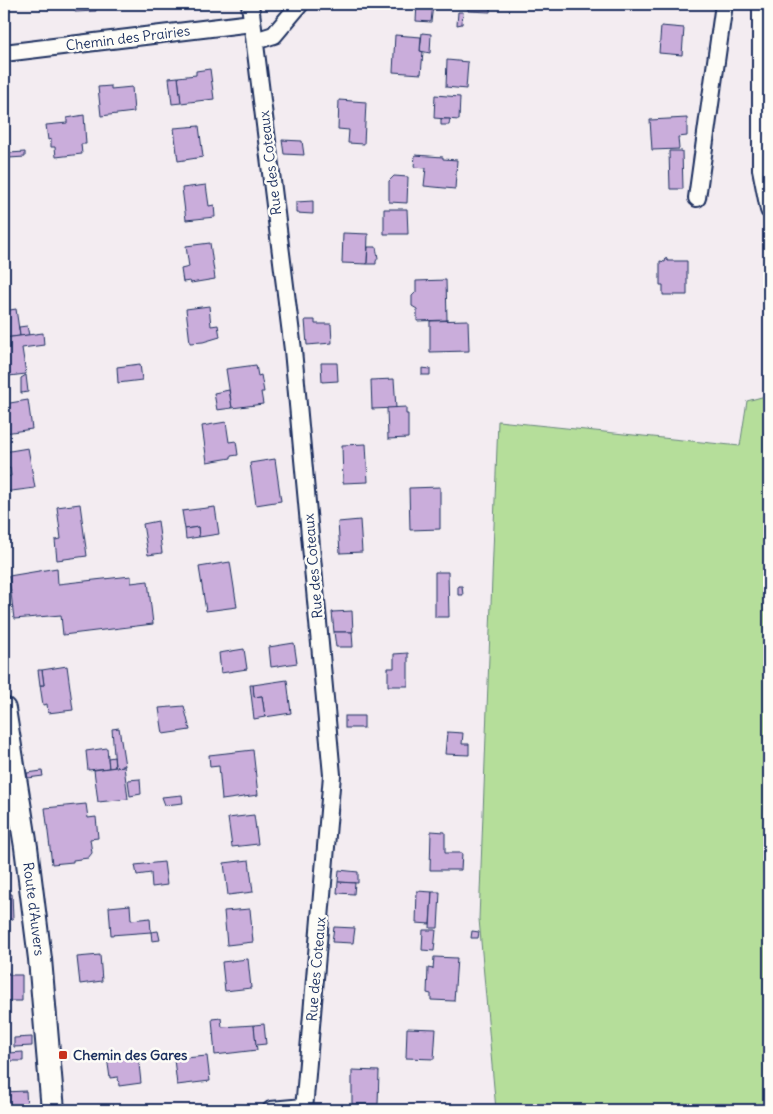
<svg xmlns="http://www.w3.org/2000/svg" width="773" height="1114" font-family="Delius,sans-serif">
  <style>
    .green { fill: #b5de9a; stroke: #68867c }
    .building { fill: #caaddb; stroke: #1b2f5e }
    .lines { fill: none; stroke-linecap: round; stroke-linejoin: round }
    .minor-casing { stroke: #1b2f5e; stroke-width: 20 }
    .secondary-casing { stroke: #1b2f5e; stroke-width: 26 }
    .minor { stroke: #fdfcf7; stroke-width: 16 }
    .secondary { stroke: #fdfcf7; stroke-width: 22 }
    .poi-dot { fill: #c8321e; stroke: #fdfcf7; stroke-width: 2 }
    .labels { text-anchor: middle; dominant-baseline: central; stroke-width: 5; stroke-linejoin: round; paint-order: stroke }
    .street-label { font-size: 14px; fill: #1b2f5e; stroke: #fdfcf7 }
    .poi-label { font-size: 14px; font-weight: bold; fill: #1b2f5e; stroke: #fdfcf7; text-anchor: start }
  </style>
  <rect width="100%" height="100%" fill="#f3ecf1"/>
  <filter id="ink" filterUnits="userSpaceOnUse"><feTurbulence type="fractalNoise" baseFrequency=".02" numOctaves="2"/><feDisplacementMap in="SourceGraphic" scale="10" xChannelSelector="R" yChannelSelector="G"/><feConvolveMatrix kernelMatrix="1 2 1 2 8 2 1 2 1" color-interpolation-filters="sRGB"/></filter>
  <g filter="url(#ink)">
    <polygon class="green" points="769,395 769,1110 496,1110 479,919 498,421 740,446 747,401"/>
    <g class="building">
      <polygon points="75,4 96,4 96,11 75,12"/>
      <polygon points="417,4 433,5 431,22 416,21"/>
      <polygon points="468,4 491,4 490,12 468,11"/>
      <polygon points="458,12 463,12 462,24 457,25"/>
      <polygon points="661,26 684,28 682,55 659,53"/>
      <polygon points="422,33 431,34 430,53 420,51"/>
      <polygon points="395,35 421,37 420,51 423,52 421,74 393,72"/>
      <polygon points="447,60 468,62 466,89 446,87"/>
      <polygon points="210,69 214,99 181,103 178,77 196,75 196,71"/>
      <polygon points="178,77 181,103 172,104 169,78"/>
      <polygon points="111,86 111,89 132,87 134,112 101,116 98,87"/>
      <polygon points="435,95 460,97 459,120 434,118"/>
      <polygon points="339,100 366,102 364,144 348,143 349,130 338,129"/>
      <polygon points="84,115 86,144 81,144 82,154 56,157 55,147 51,147 51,139 48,140 46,125 67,123 67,118"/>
      <polygon points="687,118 687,136 678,137 679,149 652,150 650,120"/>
      <polygon points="441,119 450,119 449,125 441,125"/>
      <polygon points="199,126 203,157 178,161 174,128"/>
      <polygon points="282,140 302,141 304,155 284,154"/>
      <polygon points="669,151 682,151 683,189 670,189"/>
      <polygon points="25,152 25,157 9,158 9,153"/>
      <polygon points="415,155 443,157 443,159 457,160 455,189 424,186 426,168 414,167"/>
      <polygon points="394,176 408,177 407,203 389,202 389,181"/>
      <polygon points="206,185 209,206 214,205 215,217 186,220 182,188"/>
      <polygon points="313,201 313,214 296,213 296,202"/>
      <polygon points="384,209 407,209 408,234 384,234"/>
      <polygon points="343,233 368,234 367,264 342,263"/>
      <polygon points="210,243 215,279 191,283 190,281 183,282 181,269 189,267 186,246"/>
      <polygon points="368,247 376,247 378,258 376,261 376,264 367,264"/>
      <polygon points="666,258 668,261 687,261 687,295 663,295 663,285 660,285 660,261 665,262"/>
      <polygon points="446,280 447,320 417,321 417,309 412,306 412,296 416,292 416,281"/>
      <polygon points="209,306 211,326 218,325 220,337 203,342 190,343 186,309"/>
      <polygon points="16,309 20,336 4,338 4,311"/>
      <polygon points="305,320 315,320 315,324 331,324 332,343 307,345"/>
      <polygon points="468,320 469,351 430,352 430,321"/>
      <polygon points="27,326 29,335 20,336 19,327"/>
      <polygon points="43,333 44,345 22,348 26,374 9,376 4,338"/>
      <polygon points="4,338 7,364 4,365"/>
      <polygon points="321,363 337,363 338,381 322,382"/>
      <polygon points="140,364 142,380 118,383 117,367"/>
      <polygon points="256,365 258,376 261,375 264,392 261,392 263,404 232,408 226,369"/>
      <polygon points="422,368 430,369 430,375 422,375"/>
      <polygon points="26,375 28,392 21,393 21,378"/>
      <polygon points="394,379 396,408 372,409 371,380"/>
      <polygon points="229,390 232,408 217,410 214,393"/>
      <polygon points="28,400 32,429 5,433 4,404"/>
      <polygon points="406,407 406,414 408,414 408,438 388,439 387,408"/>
      <polygon points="226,422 229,442 236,441 238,455 231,456 231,458 207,462 202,426"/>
      <polygon points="366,444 368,482 343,483 342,445"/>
      <polygon points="28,448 35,488 4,492 4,477 11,476 10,468 7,469 4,452"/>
      <polygon points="275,459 281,501 256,505 250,463"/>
      <polygon points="440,487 440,529 410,530 409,488"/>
      <polygon points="80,504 87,556 57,560 55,540 61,539 57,507"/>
      <polygon points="215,507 219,534 199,537 198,527 185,529 182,511"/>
      <polygon points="360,520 362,552 340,553 338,522"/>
      <polygon points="158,521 162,553 148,555 143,524"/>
      <polygon points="198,527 199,537 186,539 185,529"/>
      <polygon points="230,562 237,607 206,611 199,567"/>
      <polygon points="57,568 58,584 131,576 131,583 148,581 153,624 63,635 61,615 14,619 9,576"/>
      <polygon points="435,572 448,572 449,617 435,617"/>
      <polygon points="458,586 462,586 463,595 458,595"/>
      <polygon points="352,611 353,632 334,632 332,612"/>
      <polygon points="334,632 352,632 353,647 336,647"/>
      <polygon points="294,643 297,663 271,667 269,647"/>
      <polygon points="244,649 247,669 221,673 219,653"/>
      <polygon points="408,653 408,686 388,686 388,668 394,668 394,654"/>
      <polygon points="67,666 73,710 48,713 47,704 43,705 40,685 44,685 42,670"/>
      <polygon points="38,670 42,670 44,685 40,685"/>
      <polygon points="287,680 291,713 265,717 262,696 254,697 253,685"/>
      <polygon points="250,685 253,685 254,697 262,696 265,717 254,719"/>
      <polygon points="184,706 190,730 163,734 159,708"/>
      <rect x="345" y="716" width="19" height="12"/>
      <polygon points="119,728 125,766 115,767 112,729"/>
      <polygon points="447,732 463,733 462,744 469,744 469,755 445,754"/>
      <polygon points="107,748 109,768 88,770 86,751"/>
      <polygon points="253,750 258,795 222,800 219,766 210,767 209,755"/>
      <polygon points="114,757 115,767 109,768 108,758"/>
      <polygon points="124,766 128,799 98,802 94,770"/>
      <polygon points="42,771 43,776 28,778 27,773"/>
      <polygon points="140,779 141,794 130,796 128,780"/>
      <polygon points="182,795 183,803 165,805 162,797"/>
      <polygon points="86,804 88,818 96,817 98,838 90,839 92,853 88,858 73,860 73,862 52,864 45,808"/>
      <polygon points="254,815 258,844 232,847 228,818"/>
      <polygon points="431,831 445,832 445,853 462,853 461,870 430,870"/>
      <polygon points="7,857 9,872 4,873 4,858"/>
      <polygon points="249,860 253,892 228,895 224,863"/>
      <polygon points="164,862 167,885 152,887 151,873 137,875 135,865"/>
      <polygon points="339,870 358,872 358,883 338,882"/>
      <polygon points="338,882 355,883 354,894 337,893"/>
      <polygon points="417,891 432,892 430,924 416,923"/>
      <polygon points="432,892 440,892 438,928 430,928"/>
      <polygon points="4,894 12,894 13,919 4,920"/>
      <polygon points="130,905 131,920 150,918 151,932 111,935 109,907"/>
      <polygon points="250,909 253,942 227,945 224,911"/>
      <polygon points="334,927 355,928 353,943 332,942"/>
      <polygon points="423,930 436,930 434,951 422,950"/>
      <polygon points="158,931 160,940 152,941 151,932"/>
      <polygon points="472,931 479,932 478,938 471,938"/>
      <polygon points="100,955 102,981 80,984 77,957"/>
      <polygon points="434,957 457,958 454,1001 431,1000 431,994 427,993 428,968 433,969"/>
      <polygon points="248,959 251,988 225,991 222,962"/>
      <polygon points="4,973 9,973 9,975 22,975 22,1001 4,1001"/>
      <polygon points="221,1018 222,1027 254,1025 257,1050 215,1055 212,1019"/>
      <polygon points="264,1024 266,1044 256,1045 254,1025"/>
      <polygon points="407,1028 436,1029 434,1059 406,1058"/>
      <polygon points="32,1037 32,1046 14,1047 14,1038"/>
      <polygon points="23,1052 23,1061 9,1061 9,1053"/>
      <polygon points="138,1054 141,1083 119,1086 118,1077 110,1078 107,1057"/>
      <polygon points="207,1056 210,1081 177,1085 174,1059"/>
      <polygon points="352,1070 379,1071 378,1104 352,1104"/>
      <polygon points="26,1091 27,1110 4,1110 4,1092"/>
    </g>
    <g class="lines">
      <defs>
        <g id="minor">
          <polyline points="250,4 293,350 332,775 304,1110"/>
          <polyline points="761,4 761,169 769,210"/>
          <polyline points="255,41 274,35 300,4"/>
          <polyline points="4,53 252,23"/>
          <polyline points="697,198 724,4"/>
          <polyline points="271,1110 304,1107"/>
        </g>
        <polyline id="secondary" points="4,709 26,847 40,959 53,1110"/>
      </defs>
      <use href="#minor" class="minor-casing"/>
      <use href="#secondary" class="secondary-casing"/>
      <use href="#minor" class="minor"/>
      <use href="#secondary" class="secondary"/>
    </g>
  </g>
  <rect class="poi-dot" x="58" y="1050" width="10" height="10" rx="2.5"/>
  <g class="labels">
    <g class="street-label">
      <text transform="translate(128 38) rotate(-7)">Chemin des Prairies</text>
      <text transform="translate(270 163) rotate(-97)">Rue des Coteaux</text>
      <text transform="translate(313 566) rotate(-95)">Rue des Coteaux</text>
      <text transform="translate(34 909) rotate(83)">Route d'Auvers</text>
      <text transform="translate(316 969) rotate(-85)">Rue des Coteaux</text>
    </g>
    <g class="poi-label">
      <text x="73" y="1055">Chemin des Gares</text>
    </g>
  </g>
  <rect width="773" height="1114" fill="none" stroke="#fdfcf7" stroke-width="20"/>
  <rect x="10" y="10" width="753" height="1094" fill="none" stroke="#1b2f5e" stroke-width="2" filter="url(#ink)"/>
</svg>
